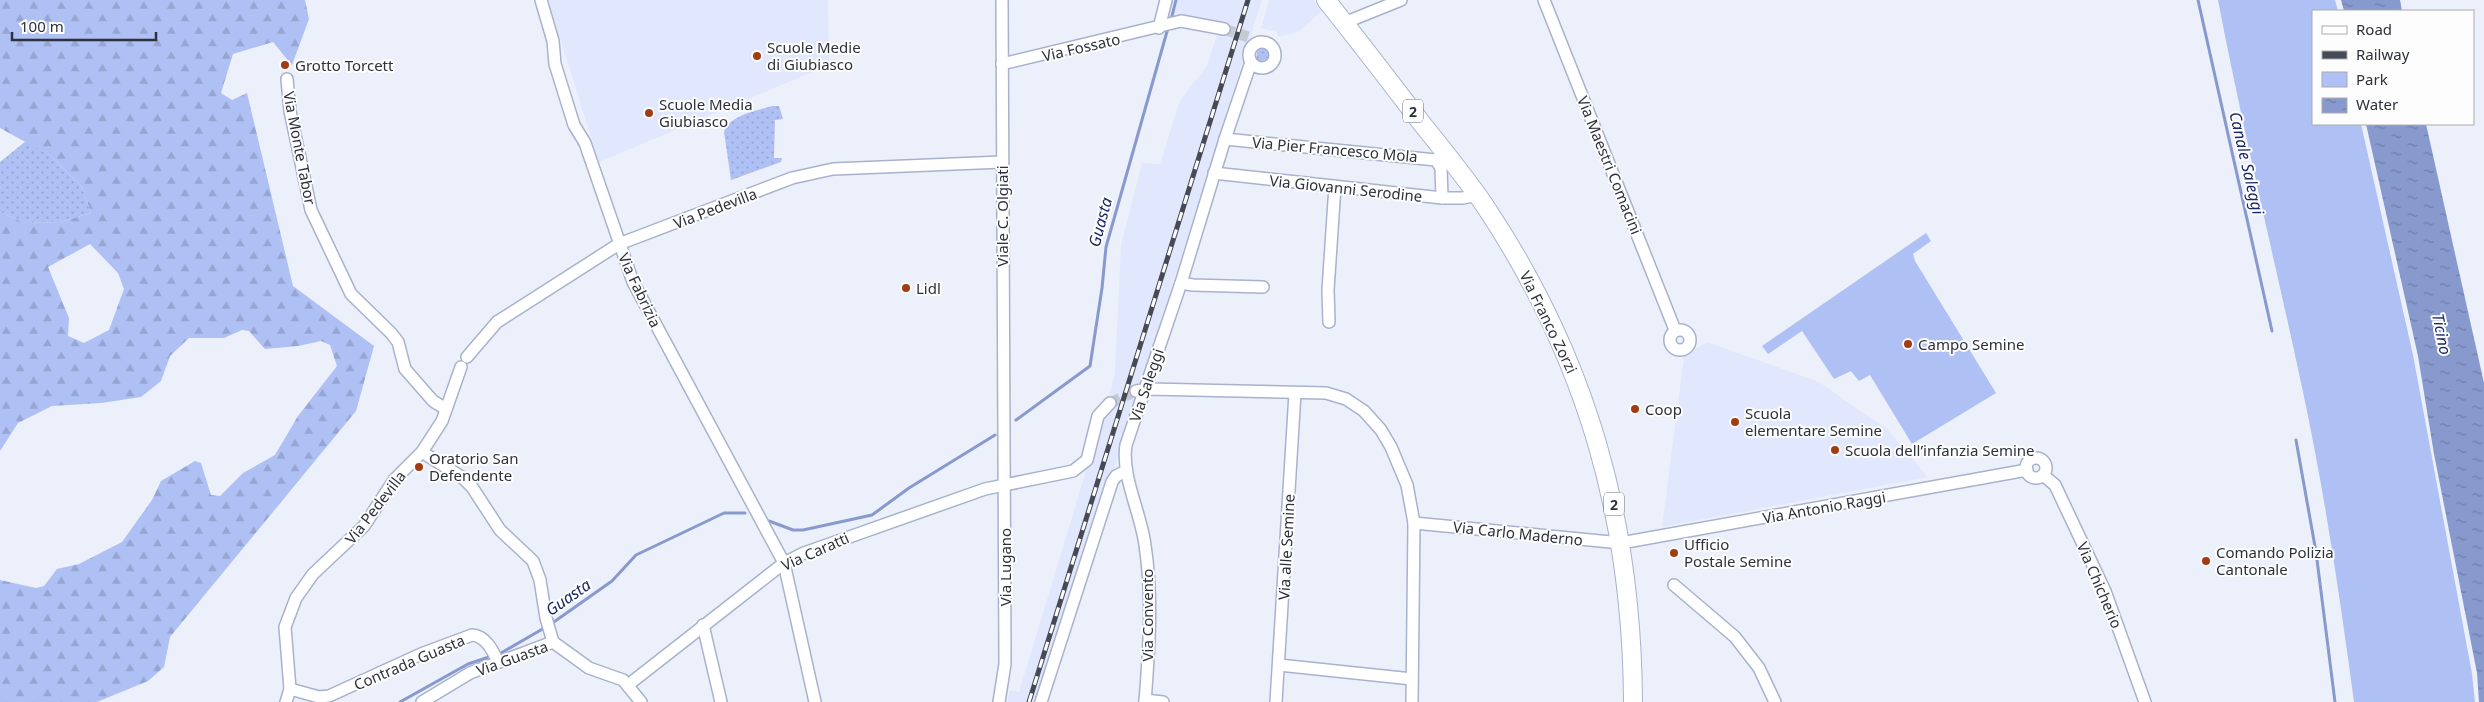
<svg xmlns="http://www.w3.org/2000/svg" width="2484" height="702" font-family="'Noto Sans',sans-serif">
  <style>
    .built { fill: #e1e8fd }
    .grass { fill: url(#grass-dots) }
    .forest { fill: url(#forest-firs); fill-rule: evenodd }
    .park { fill: #aec0f4 }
    .water { fill: url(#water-ripples) }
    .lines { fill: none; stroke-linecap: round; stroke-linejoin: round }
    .stream { stroke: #8899cd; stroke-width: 3 }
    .minor-tunnel { stroke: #c6cad5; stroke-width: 11; stroke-dasharray: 11 5.5; stroke-linecap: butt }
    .minor-casing { stroke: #a9b2cc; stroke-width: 14 }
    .primary-casing { stroke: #a9b2cc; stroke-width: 20 }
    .minor { stroke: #fff; stroke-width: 11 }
    .primary { stroke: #fff; stroke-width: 18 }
    .rail-casing { stroke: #464a54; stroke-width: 5 }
    .rail { stroke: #fdfdfd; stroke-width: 3; stroke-dasharray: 9; stroke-linecap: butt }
    .poi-dot { fill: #a23c13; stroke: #fdfdfd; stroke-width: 2 }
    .labels { text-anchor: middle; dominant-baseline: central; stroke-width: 4; stroke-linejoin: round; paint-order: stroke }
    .shield { fill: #fdfdfd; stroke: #6b6e75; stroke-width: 1 }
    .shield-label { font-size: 14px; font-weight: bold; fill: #2d313b }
    .poi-label { font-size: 15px; fill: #2d313b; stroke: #fdfdfd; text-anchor: start }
    .street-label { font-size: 15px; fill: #2d313b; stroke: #fdfdfd }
    .water-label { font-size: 16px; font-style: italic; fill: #1a2764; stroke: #fdfdfd }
  </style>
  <defs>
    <pattern id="grass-dots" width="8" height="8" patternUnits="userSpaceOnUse" patternTransform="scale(1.25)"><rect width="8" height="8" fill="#aec0f4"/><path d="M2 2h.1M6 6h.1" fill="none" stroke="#96a5d2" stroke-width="1.8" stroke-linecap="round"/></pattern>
    <pattern id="forest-firs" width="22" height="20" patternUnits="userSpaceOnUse" patternTransform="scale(1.25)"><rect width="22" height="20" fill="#aec0f4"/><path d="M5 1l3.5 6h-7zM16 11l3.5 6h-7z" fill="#96a5d2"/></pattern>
    <pattern id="water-ripples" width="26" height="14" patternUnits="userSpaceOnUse" patternTransform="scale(1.25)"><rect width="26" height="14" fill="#8899cd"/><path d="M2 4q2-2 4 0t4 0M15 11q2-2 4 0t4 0" fill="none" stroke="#707da8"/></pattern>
  </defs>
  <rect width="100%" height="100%" fill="#ecf0fb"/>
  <g class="built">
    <polygon points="548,0 828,0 829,65 599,162"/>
    <polygon points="1170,0 1262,0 1119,454 1037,702 1007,702 1010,690 1019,692 1086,471 1092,463 1115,373 1121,245 1142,163 1160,164 1180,100 1207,66 1220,25 1165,21"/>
    <polygon points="1269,0 1313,0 1322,11 1298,32 1278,37 1277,32 1261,28"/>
    <polygon points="1707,342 1819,382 1888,430 1928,477 1662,527 1684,356"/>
  </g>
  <g class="grass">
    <polygon points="1265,47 1270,52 1269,58 1256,64 1257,51"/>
    <path d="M772 106H779L783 119 775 120 774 158H782L781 162 731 180 724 132C730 115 756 111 772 106Z"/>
    <polygon points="26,141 51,156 82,187 91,213 60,222 25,223 0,212 0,162"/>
  </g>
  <path class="forest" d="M0 0H305L309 19 292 65 273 42 233 54 221 93 232 100 247 93 293 286 374 346 356 411 170 637 164 667 148 681 97 702H0V580L36 588 44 586 57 569 79 564 122 542 152 500 161 481 195 461 201 463 211 495 220 496 243 473 275 455 298 416 337 366 330 345 321 341 298 346 265 349 249 331 242 330 224 338H189L170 356 161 381 141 397 101 403 52 406 18 423 0 451V212L25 223 60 222 91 213 82 187 51 156 0 128ZM90 244 118 273 124 289 109 330 84 343 68 336 69 318 48 267Z"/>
  <g class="park">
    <path d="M2218 0H2335L2338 11H2313V124H2361L2413 355 2472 674 2475 702H2354C2340 598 2325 495 2303 392 2275 261 2243 131 2218 0Z"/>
    <polygon points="1926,233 1931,241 1913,254 1915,261 1996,393 1912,444 1870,375 1859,381 1851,371 1834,379 1802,331 1768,354 1762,346"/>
  </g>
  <g class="water">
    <polygon points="2341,0 2400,0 2402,11 2344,11"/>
    <polygon points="2366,124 2426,124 2484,383 2484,702 2479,702 2477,673 2434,454 2418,356"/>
  </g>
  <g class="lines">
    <g class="stream">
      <polyline points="2198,0 2272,331"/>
      <polyline points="1171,20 1176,0"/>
      <polyline points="1016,420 1090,366 1102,288 1106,247 1168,28"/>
      <polyline points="2296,440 2316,552 2335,702"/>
      <polyline points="769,521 793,530 803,530 872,515 909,488 995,435"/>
      <polyline points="551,624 612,581 636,555 724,513 745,513"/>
      <polyline points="400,702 468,664 501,653 546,627"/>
    </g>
    <g class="minor-tunnel">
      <polyline points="1224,29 1248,37"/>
      <polyline points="1110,403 1136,391"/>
    </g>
    <defs>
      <g id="minor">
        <polyline points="541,0 553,41 555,64 574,125 585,143 633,282 784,563 815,702"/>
        <polyline points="1544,0 1675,330"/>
        <polyline points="1344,23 1401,0"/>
        <polyline points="1159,28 1166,0"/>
        <circle cx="1262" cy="55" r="13"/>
        <polyline points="1002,64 1181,21 1224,29"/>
        <polyline points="287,79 290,111 311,210 351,294 391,333 398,342 405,369 433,401 446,409"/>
        <polyline points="1225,139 1436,160 1441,168 1442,198"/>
        <polyline points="1214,173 1442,198 1463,198 1477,195"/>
        <polyline points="1181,283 1193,285 1263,287"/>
        <polyline points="1329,322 1328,290 1335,186"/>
        <circle cx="1680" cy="340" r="10"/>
        <polyline points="467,357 497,322 619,244 792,178 833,169 1002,162"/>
        <polyline points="1136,391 1150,389 1326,393 1346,399 1364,411 1381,430 1391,447 1407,485 1414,523 1412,702"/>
        <polyline points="422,452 463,478 472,487 500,530 533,561 540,580 546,618 553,642"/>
        <circle cx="2036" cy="468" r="10"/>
        <polyline points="2043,475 2055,485 2105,591 2145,702"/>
        <polyline points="1414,523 1621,543 2027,470"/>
        <polyline points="1674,585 1735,637 1759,668 1775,702"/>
        <polyline points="703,625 721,702"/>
        <polyline points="553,642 589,668 623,680 641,702"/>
        <polyline points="1279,665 1412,679"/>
        <polyline points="628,685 784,563 804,553 985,489 1073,471 1087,460 1098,416 1110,403"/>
        <path d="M290 689 319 697 329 696 421 654 472 635C486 636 493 651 498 662"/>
        <polyline points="1145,700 1163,702"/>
        <polyline points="286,702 290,689 285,627 296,598 313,574 364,526 394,480 422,452 442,421 461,367"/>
        <polyline points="422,702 470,673 553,642"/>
        <polyline points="999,702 1005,664 1002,0"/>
        <polyline points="1041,702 1112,482 1116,476 1126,471"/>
        <path d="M1145 702C1149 650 1153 598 1145 545 1141 513 1121 476 1126 445L1181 283 1225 139 1251 62"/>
        <polyline points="1276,702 1295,393"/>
      </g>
      <path id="primary" d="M1326 0C1359 41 1391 83 1423 125 1444 151 1466 178 1485 206 1587 359 1632 519 1633 702"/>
    </defs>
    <use href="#minor" class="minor-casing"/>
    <use href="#primary" class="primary-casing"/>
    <use href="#minor" class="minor"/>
    <use href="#primary" class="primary"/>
    <defs>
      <polyline id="rail" points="1029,702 1248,0"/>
    </defs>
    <use href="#rail" class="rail-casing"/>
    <use href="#rail" class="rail"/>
  </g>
  <g class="poi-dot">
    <circle cx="757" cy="56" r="5"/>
    <circle cx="285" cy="65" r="5"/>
    <circle cx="649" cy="113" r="5"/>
    <circle cx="906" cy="288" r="5"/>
    <circle cx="1908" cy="344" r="5"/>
    <circle cx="1635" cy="409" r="5"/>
    <circle cx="1735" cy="422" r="5"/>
    <circle cx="1835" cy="450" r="5"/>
    <circle cx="419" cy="467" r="5"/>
    <circle cx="1674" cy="553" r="5"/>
    <circle cx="2206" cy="561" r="5"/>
  </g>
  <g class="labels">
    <g class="shield">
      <rect x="1403" y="99.5" width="20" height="23" rx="4"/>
      <rect x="1604" y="492.5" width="20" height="23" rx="4"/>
    </g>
    <g class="shield-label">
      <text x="1413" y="111">2</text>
      <text x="1614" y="504">2</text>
    </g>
    <g class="poi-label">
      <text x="767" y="47">Scuole Medie<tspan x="767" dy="17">di Giubiasco</tspan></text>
      <text x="295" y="65">Grotto Torcett</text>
      <text x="659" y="104">Scuole Media<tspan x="659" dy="17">Giubiasco</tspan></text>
      <text x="916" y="288">Lidl</text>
      <text x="1918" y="344">Campo Semine</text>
      <text x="1645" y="409">Coop</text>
      <text x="1745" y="413">Scuola<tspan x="1745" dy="17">elementare Semine</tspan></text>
      <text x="1845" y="450">Scuola dell’infanzia Semine</text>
      <text x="429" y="458">Oratorio San<tspan x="429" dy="17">Defendente</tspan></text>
      <text x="1684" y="544">Ufficio<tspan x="1684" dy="17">Postale Semine</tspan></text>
      <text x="2216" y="552">Comando Polizia<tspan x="2216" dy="17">Cantonale</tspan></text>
    </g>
    <g class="street-label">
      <text transform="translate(1081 47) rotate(-13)">Via Fossato</text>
      <text transform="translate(300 148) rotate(79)">Via Monte Tabor</text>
      <text transform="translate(1335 149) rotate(5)">Via Pier Francesco Mola</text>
      <text transform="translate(1610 165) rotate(68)">Via Maestri Comacini</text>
      <text transform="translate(1346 188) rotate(6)">Via Giovanni Serodine</text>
      <text transform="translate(715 208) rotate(-21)">Via Pedevilla</text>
      <text transform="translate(1002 216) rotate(-90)">Viale C. Olgiati</text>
      <text transform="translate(640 290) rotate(65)">Via Fabrizia</text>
      <text transform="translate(1549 322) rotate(64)">Via Franco Zorzi</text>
      <text transform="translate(1146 385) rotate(-71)">Via Saleggi</text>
      <text transform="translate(375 507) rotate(-52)">Via Pedevilla</text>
      <text transform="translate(1824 507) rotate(-10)">Via Antonio Raggi</text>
      <text transform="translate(1518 533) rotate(6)">Via Carlo Maderno</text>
      <text transform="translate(1286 547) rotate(-87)">Via alle Semine</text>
      <text transform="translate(815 551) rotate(-24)">Via Caratti</text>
      <text transform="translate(1005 567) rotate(-90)">Via Lugano</text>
      <text transform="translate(2100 585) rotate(67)">Via Chicherio</text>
      <text transform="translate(1147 615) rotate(-90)">Via Convento</text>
      <text transform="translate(512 658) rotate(-20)">Via Guasta</text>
      <text transform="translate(409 662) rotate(-23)">Contrada Guasta</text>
    </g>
    <g class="water-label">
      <text transform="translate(2247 163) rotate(77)">Canale Saleggi</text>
      <text transform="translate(1100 222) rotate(-75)">Guasta</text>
      <text transform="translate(2442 334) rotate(79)">Ticino</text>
      <text transform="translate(568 597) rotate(-35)">Guasta</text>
    </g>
  </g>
  <rect x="2312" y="10" width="162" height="115" fill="#fdfdfd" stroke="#aaabaf"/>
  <rect x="2322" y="26" width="25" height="8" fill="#ffffff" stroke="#aaabaf"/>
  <text x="2356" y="35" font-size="15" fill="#2d313b">Road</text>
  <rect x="2322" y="51" width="25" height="8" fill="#464a54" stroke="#aaabaf"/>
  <text x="2356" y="60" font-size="15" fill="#2d313b">Railway</text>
  <rect x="2322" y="72" width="25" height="15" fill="#aec0f4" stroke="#aaabaf"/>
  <text x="2356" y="85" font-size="15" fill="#2d313b">Park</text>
  <rect x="2322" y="98" width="25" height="15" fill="url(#water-ripples)" stroke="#aaabaf"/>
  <text x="2356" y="110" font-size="15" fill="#2d313b">Water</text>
  <path d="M12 32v8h144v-8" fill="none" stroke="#2d313b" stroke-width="2.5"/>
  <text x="20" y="32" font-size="15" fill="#2d313b" stroke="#fdfdfd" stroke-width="4" paint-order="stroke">100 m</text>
</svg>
